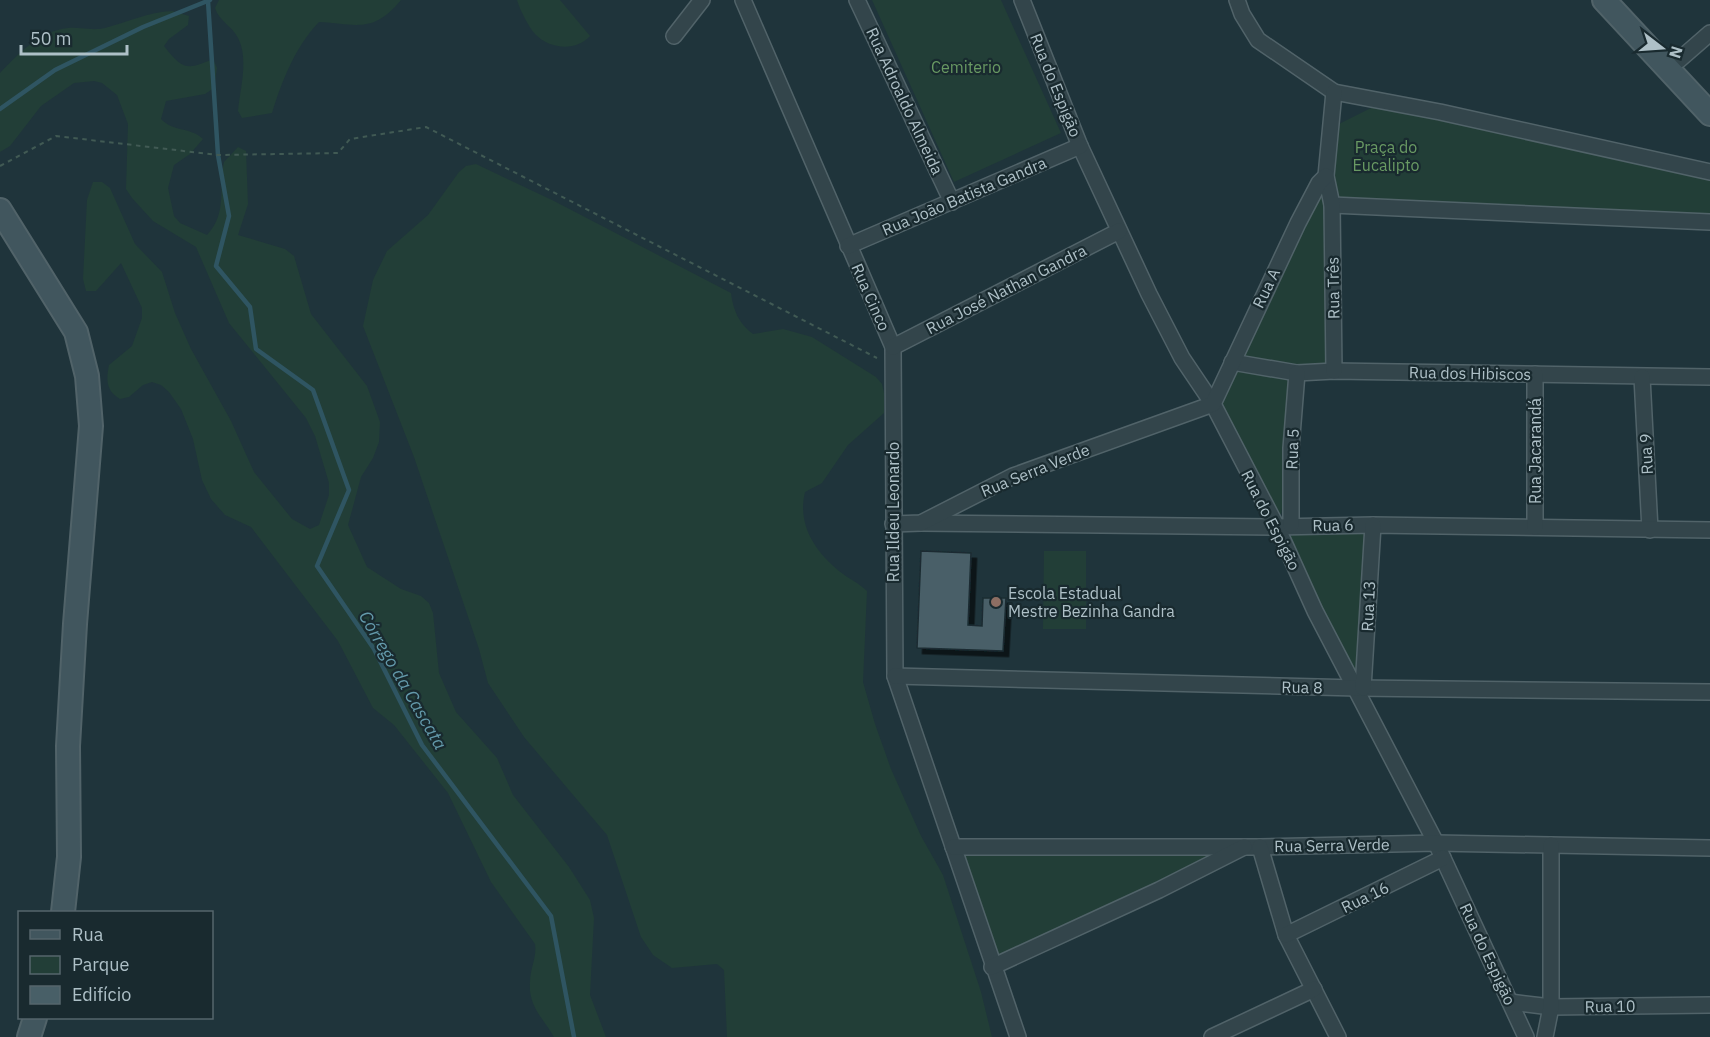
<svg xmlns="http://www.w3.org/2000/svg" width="1710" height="1037" font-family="'IBM Plex Sans',sans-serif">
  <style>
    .green { fill: #223e37 }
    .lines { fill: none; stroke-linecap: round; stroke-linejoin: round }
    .stream { stroke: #2f5562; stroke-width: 4.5 }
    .building { fill: #485f67; stroke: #1b2c32; stroke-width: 1.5; filter: url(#shadow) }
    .street-casing { stroke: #516369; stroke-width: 18 }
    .secondary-casing { stroke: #516369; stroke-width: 26 }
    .path { stroke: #415a54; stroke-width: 2; stroke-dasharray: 4.5 4.5; stroke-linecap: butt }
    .street { stroke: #33454b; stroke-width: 15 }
    .secondary { stroke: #41565e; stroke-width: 22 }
    .education-dot { fill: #8d6e63; stroke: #192a2f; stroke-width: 2 }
    .labels { text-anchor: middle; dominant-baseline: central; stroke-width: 4.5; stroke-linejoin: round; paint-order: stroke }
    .park-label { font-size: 16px; fill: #699a63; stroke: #192a2f }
    .street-label { font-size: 16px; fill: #aec0c7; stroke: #192a2f }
    .poi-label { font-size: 16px; fill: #aec0c7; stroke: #192a2f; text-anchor: start }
    .water-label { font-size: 18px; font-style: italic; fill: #6399aa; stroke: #192a2f }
  </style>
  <defs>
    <filter id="shadow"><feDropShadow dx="5.5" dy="5.5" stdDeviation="0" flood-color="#0009"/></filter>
  </defs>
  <rect width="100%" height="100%" fill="#1f343b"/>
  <g class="green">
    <path d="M219 0H401C373 34 357 24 319 22 295 47 282 81 272 113L242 118 238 111C240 89 249 59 238 38 232 26 219 21 215 8Z"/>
    <path d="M517 0H560L590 36C576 52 549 49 535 34 528 26 520 10 517 0Z"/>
    <polygon points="872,0 1001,0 1061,133 954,182"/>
    <path d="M172 11 189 16 188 25 169 39 164 46C182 69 186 71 213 59L217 68 214 88 205 94 166 101 161 119C173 132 191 127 203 139L190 154 174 165 168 188 174 216 180 223 207 235C228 213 218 188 224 162L238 147 246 151 248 204 238 235 285 249 294 256 311 314 367 386 380 422 379 442 373 458 361 477 348 525 367 567 401 589 421 596 429 603 433 613 439 673 456 712 497 758 513 795 569 867 590 900 594 918 590 995 606 1037H554C543 1018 528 1006 530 982 530 968 537 958 535 944L491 882 448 793 394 725 373 708 338 641 251 527 225 515 211 499 202 480 193 439 181 409 169 392 161 385 152 382 143 385 129 397 120 399C106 391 106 380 109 365L132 346 142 318V308L121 263 96 291H86L83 279 87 200 93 182H102L110 188 135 244 162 272 175 313 191 349 231 421 254 472 292 519 310 529 319 525 329 495V483L315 436 306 418 229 323 196 247 153 221 132 198 126 189 128 124 117 95 102 83 94 81 74 83 41 106 10 146 0 152V73C19 53 40 31 68 28 81 27 92 31 105 28 128 22 148 12 172 11Z"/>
    <polygon points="1377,105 1710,172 1710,221 1336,202 1329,180 1333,127"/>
    <path d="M476 164 554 201 731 293C733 310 739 324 753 334L783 329 812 337 876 377 882 384 884 393V413L848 445 822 483 805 492C797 525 815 551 839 571 849 579 859 583 867 591L863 682 875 724 891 769 921 836 943 875 981 992 992 1037H727L724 970 717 964 672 968 653 955 641 937 607 835 524 737 488 683 479 649 414 457 363 326 373 280 387 251 428 215 459 172 466 166Z"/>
    <polygon points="1325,178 1327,369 1235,360"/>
    <polygon points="1238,364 1293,375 1291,446 1281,515 1217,406"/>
    <polygon points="1371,526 1359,687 1280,528"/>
    <polygon points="1044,551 1086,551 1086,629 1043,629"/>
    <polygon points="958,848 1226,849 993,963"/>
  </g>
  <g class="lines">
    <g class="stream">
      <polyline points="208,1 218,155 229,216 216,266 250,307 256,349 313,390 349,490 317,566 374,649 422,745 551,916 574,1037"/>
      <polyline points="0,109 55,70 143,27 210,0"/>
    </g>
  </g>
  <polygon class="building" points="921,551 971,553 968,625 982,626 983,598 1006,598 1003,651 917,648"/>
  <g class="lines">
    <defs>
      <g id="street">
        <polyline points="743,0 893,347 895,676 1018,1037"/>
        <polyline points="857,0 952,202"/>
        <polyline points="1022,0 1080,146 1149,294 1182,358 1213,404 1277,527 1315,611 1436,843 1526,1037"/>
        <polyline points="1237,0 1242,14 1258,40 1334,92 1440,112 1710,172"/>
        <polyline points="674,36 702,0"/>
        <polyline points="1679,60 1710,33"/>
        <polyline points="1332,205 1710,222"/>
        <polyline points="848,246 1080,146"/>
        <polyline points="893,347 1119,231"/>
        <polyline points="1232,362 1297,373 1334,371 1710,377"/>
        <polyline points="1334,371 1332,205 1326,176 1334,92"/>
        <polyline points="1642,377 1650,530"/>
        <polyline points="921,523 1277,527 1373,525 1710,530"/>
        <polyline points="893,524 921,523 1013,476 1213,404 1298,223 1319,183 1326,176"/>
        <polyline points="1291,525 1291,448 1297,373"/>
        <polyline points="1535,527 1535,374"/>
        <polyline points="895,676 1357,688 1710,692"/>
        <polyline points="1363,688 1373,525"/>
        <polyline points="953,847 1260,847 1436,843 1710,848"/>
        <polyline points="1260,847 1286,935 1338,1037"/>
        <polyline points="1286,935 1443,858"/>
        <polyline points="992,967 1159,890 1244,847"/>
        <polyline points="1510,1002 1551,1007 1710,1005"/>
        <polyline points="1212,1037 1314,989"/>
        <polyline points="1545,1037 1551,1007 1551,845"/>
      </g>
      <g id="secondary">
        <polyline points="1604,0 1710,114"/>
        <polyline points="0,210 76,332 87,376 91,426 75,624 68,746 69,857 63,912"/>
        <polyline points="29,1037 35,1018"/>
      </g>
    </defs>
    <use href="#street" class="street-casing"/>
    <use href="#secondary" class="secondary-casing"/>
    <polyline class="path" points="0,166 56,136 218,155 338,153 350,139 426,127 877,358"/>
    <use href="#street" class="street"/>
    <use href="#secondary" class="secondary"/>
  </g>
  <circle class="education-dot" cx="996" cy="602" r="6"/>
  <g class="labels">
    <g class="park-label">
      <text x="966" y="67">Cemiterio</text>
      <text x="1386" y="147">Praça do<tspan x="1386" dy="18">Eucalipto</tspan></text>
    </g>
    <g class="street-label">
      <text transform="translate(1056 85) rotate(68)">Rua do Espigão</text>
      <text transform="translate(905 101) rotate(65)">Rua Adroaldo Almeida</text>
      <text transform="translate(964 196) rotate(-23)">Rua João Batista Gandra</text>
      <text transform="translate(1266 288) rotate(-64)">Rua A</text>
      <text transform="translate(1333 288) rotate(-91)">Rua Três</text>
      <text transform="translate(1006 289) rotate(-27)">Rua José Nathan Gandra</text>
      <text transform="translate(871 297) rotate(66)">Rua Cinco</text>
      <text transform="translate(1470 373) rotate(1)">Rua dos Hibiscos</text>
      <text transform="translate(1292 449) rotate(-88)">Rua 5</text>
      <text transform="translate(1535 451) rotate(-90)">Rua Jacarandá</text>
      <text transform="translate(1646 454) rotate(-93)">Rua 9</text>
      <text transform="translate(1035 470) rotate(-22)">Rua Serra Verde</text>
      <text transform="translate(893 512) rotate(-90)">Rua Ildeu Leonardo</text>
      <text transform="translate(1271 520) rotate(63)">Rua do Espigão</text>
      <text transform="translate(1333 525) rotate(-1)">Rua 6</text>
      <text transform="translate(1368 606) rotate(-87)">Rua 13</text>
      <text transform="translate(1302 687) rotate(1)">Rua 8</text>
      <text transform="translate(1332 845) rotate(-1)">Rua Serra Verde</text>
      <text transform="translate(1365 897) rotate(-26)">Rua 16</text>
      <text transform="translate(1488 954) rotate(65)">Rua do Espigão</text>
      <text transform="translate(1610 1006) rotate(-1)">Rua 10</text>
    </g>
    <g class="poi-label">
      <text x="1008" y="593">Escola Estadual<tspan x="1008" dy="18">Mestre Bezinha Gandra</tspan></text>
    </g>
    <g class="water-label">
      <text transform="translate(403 680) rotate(60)">Córrego da Cascata</text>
    </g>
  </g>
  <rect x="18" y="911" width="195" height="108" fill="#192a2f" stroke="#55666c" stroke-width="1.5"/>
  <rect x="30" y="930" width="30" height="9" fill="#41565e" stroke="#55666c" stroke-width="1.5"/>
  <text x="72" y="941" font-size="18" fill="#aec0c7">Rua</text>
  <rect x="30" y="956" width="30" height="18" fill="#223e37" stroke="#55666c" stroke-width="1.5"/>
  <text x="72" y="971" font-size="18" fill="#aec0c7">Parque</text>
  <rect x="30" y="986" width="30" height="18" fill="#485f67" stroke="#55666c" stroke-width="1.5"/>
  <text x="72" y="1001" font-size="18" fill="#aec0c7">Edifício</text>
  <g transform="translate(1662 48) rotate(107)" stroke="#192a2f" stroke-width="4.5" paint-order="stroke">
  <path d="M0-4.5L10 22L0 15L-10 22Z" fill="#aec0c7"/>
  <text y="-9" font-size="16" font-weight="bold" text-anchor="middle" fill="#aec0c7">N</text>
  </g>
  <path d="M21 45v9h106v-9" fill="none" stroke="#aec0c7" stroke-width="3"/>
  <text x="30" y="45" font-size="18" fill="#aec0c7" stroke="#192a2f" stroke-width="4.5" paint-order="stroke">50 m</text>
</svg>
